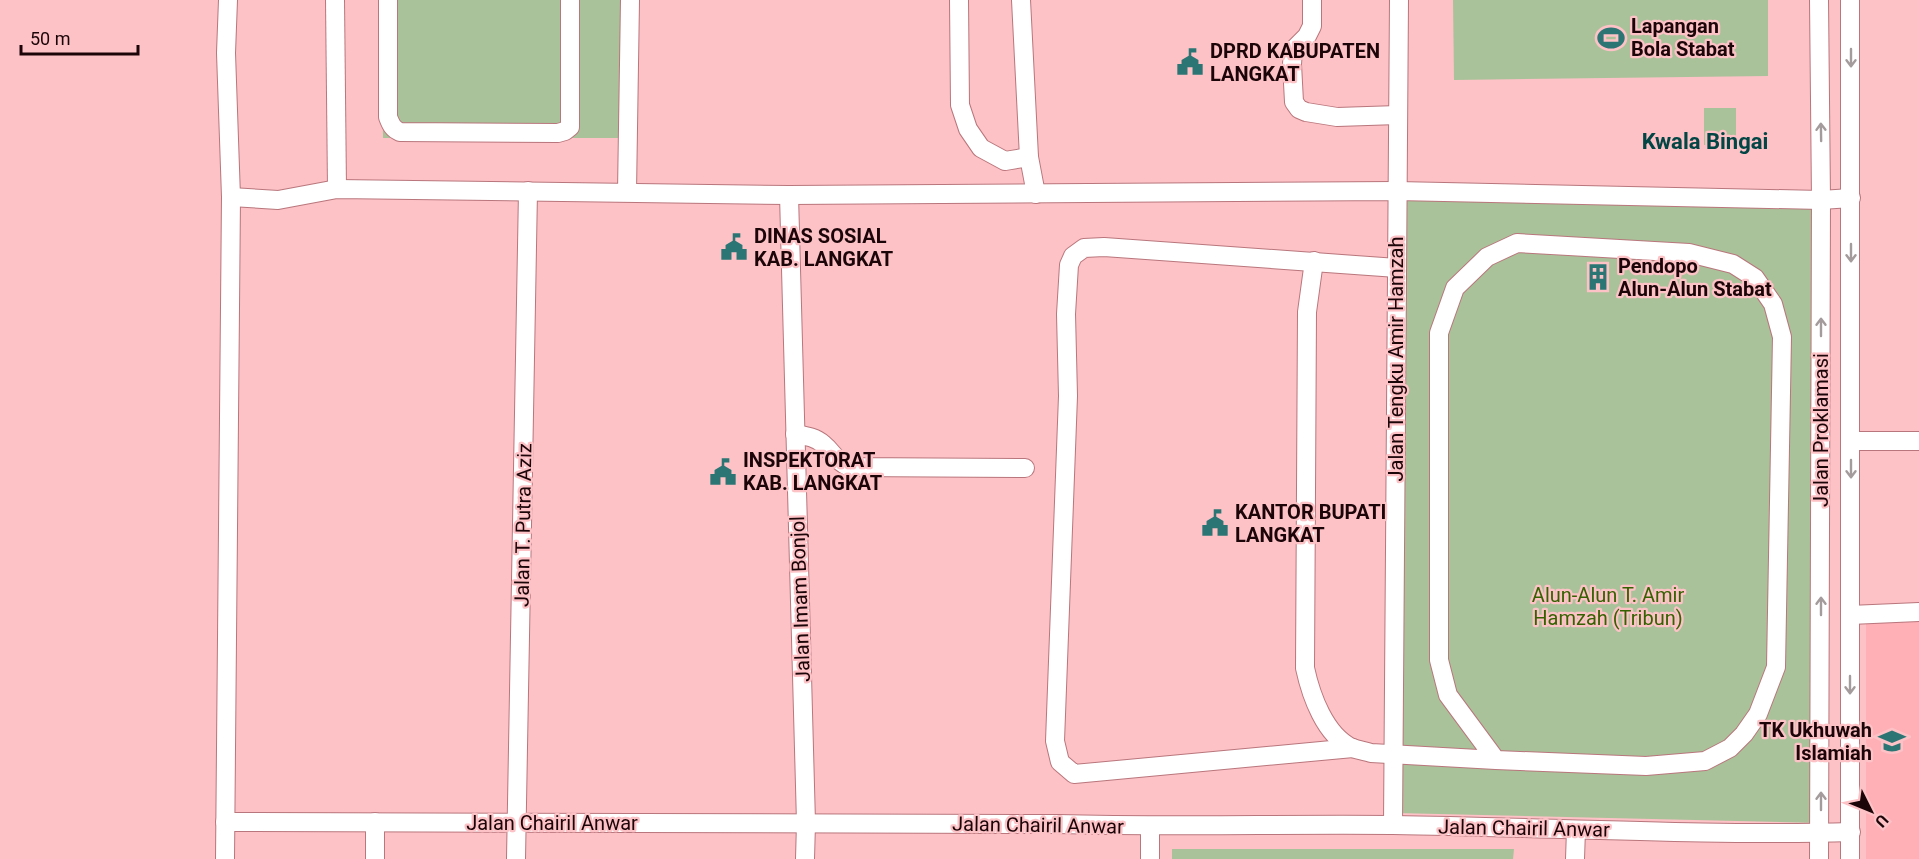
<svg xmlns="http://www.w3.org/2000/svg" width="1919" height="859" font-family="Roboto,sans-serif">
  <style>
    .built { fill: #ffafb6 }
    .green { fill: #a9c29a }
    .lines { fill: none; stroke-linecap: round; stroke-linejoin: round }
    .minor-casing { stroke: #b9767c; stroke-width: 20 }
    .minor { stroke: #fff; stroke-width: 18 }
    .oneway { stroke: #a49b9c }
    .labels { text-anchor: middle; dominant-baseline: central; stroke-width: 4.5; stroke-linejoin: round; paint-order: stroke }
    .poi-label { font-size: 20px; font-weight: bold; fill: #1c0508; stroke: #fcc2c6; text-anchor: start }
    .street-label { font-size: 20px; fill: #1c0508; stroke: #fcc2c6 }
    .park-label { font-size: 20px; fill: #356200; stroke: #fcc2c6 }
    .quarter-label { font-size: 22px; font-weight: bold; fill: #014544; stroke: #fcc2c6 }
  </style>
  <rect width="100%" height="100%" fill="#fcc2c6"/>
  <polygon class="built" points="1919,622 1919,859 1866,859 1866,623"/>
  <g class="green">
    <polygon points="382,0 625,0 624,138 383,138"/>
    <polygon points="1453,0 1768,0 1768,76 1454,80"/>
    <rect x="1704" y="108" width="32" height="37"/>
    <polygon points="1401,196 1818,204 1818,823 1395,813"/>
    <polygon points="1172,849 1514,849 1513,859 1172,859"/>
  </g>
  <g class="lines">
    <defs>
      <g id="minor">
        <polyline points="335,0 337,189"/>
        <path d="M388 0V117C391 125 393 129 400 132L558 133 565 131 570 127V0"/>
        <polyline points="959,0 960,105 968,129 981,148 1005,161 1029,157"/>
        <polyline points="1021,0 1029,157 1036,194"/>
        <polyline points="1312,0 1312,26 1307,36 1293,50 1292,64 1294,102 1299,109 1306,112 1337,117 1398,115"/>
        <polyline points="1850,0 1850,859"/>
        <polyline points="627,192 630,0"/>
        <polyline points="789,195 806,823 805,859"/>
        <polyline points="231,197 278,200 337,189 789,195 1397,191 1821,200 1851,198"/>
        <path d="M1314 261 1307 312 1305 668C1311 696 1325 735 1352 748 1358 750 1365 751 1371 753L1496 760 1646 766 1705 761 1730 748 1744 734 1758 714 1776 667 1782 337 1773 304 1755 278 1733 264 1689 253 1517 243 1487 257 1455 288 1439 333V660L1448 695 1496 760"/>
        <path d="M795 434C806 436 815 437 823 444 834 453 833 459 849 467L1025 468"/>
        <polyline points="1851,441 1919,441"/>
        <polyline points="1850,615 1919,612"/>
        <polyline points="1353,748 1074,774 1060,762 1055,741 1068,396 1066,314 1069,265 1073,256 1084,248 1104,247 1397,268"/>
        <path d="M225 822 1057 824C1169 827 1281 824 1393 825 1546 827 1698 836 1851 832"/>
        <polyline points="375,822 375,859"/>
        <polyline points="1393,825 1399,0"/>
        <polyline points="1150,826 1150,859"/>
        <polyline points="225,859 231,197 226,53 228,0"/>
        <polyline points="516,859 528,191"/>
        <polyline points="1575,859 1576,830"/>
        <polyline points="1819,859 1821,200 1819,0"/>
      </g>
    </defs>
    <use href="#minor" class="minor-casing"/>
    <use href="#minor" class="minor"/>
  </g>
  <defs><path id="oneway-shaft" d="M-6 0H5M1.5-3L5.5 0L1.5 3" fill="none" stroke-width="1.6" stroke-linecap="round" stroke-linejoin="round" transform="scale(1.5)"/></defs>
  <g class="oneway">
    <use href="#oneway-shaft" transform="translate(1851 58) rotate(90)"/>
    <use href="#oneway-shaft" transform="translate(1821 132) rotate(-91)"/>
    <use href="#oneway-shaft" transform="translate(1851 253) rotate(90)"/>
    <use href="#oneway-shaft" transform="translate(1821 327) rotate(-90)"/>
    <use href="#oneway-shaft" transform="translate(1851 469) rotate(90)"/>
    <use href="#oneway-shaft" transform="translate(1821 606) rotate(-90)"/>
    <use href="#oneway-shaft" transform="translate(1850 685) rotate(90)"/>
    <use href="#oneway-shaft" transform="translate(1821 801) rotate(-90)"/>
  </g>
  <defs>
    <symbol id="stadium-bare" viewBox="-9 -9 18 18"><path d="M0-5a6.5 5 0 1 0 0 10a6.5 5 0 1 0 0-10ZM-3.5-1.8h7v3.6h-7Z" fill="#2b7574" stroke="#fcc2c6" stroke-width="2.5" paint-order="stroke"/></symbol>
    <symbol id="civic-bare" viewBox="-9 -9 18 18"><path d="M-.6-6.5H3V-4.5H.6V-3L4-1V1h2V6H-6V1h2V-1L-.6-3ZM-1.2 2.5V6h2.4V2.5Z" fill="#2b7574" stroke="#fcc2c6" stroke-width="2.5" paint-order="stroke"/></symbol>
    <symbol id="building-bare" viewBox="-9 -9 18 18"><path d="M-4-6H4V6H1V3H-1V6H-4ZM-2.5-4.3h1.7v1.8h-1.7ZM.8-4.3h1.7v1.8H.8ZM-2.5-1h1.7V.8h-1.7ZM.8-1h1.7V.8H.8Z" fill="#2b7574" stroke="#fcc2c6" stroke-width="2.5" paint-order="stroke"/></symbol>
    <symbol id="school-bare" viewBox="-9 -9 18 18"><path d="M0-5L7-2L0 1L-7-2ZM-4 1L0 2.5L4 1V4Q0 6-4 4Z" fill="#2b7574" stroke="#fcc2c6" stroke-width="2.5" paint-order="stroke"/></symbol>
  </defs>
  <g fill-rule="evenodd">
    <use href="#stadium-bare" x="1592" y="19" width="38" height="38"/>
    <use href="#civic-bare" x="1171" y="43" width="38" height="38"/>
    <use href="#civic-bare" x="715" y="228" width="38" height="38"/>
    <use href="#building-bare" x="1579" y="258" width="38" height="38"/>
    <use href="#civic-bare" x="704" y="453" width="38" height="38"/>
    <use href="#civic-bare" x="1196" y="504" width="38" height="38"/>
    <use href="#school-bare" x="1873" y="722" width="38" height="38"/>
  </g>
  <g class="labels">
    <g class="poi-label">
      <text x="1631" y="26">Lapangan<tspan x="1631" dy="23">Bola Stabat</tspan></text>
      <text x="1210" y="51">DPRD KABUPATEN<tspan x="1210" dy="23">LANGKAT</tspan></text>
      <text x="754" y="236">DINAS SOSIAL<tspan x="754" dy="23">KAB. LANGKAT</tspan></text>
      <text x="1618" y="266">Pendopo<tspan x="1618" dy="23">Alun-Alun Stabat</tspan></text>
      <text x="743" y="460">INSPEKTORAT<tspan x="743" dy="23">KAB. LANGKAT</tspan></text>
      <text x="1235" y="512">KANTOR BUPATI<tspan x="1235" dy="23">LANGKAT</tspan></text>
      <text x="1872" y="730" text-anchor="end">TK Ukhuwah<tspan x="1872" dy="23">Islamiah</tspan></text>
    </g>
    <g class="street-label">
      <text transform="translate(1396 359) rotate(-90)">Jalan Tengku Amir Hamzah</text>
      <text transform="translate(1821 430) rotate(-90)">Jalan Proklamasi</text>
      <text transform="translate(523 525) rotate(-89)">Jalan T. Putra Aziz</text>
      <text transform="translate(800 599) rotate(-92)">Jalan Imam Bonjol</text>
      <text x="552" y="823">Jalan Chairil Anwar</text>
      <text transform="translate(1038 825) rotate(1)">Jalan Chairil Anwar</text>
      <text transform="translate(1524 828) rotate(1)">Jalan Chairil Anwar</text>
    </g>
    <g class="park-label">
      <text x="1608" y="595">Alun-Alun T. Amir<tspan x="1608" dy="23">Hamzah (Tribun)</tspan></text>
    </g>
    <g class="quarter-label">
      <text x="1705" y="141">Kwala Bingai</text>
    </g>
  </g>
  <g transform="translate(1871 811) rotate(133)" stroke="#fcc2c6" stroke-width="4.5" paint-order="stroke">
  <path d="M0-4.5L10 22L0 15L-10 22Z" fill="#1c0508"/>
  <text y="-9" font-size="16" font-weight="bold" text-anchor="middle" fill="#1c0508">U</text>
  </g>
  <path d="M21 45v9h117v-9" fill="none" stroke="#1c0508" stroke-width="3"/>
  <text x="30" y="45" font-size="18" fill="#1c0508" stroke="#fcc2c6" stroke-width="4.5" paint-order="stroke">50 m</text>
</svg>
